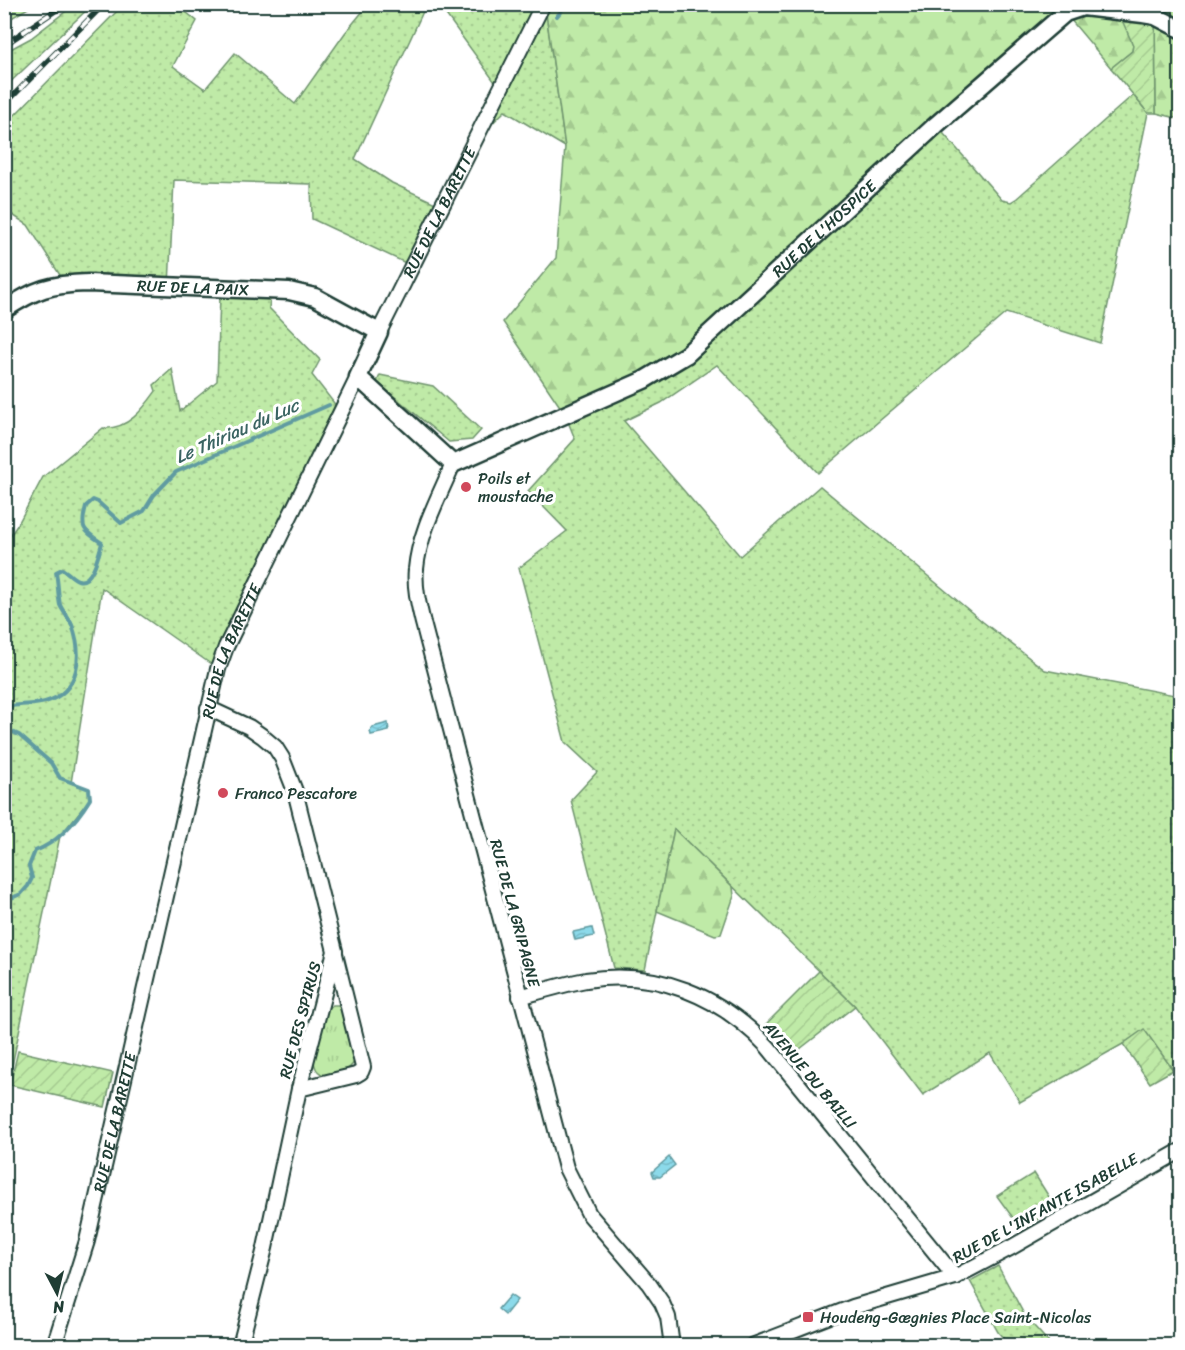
<svg xmlns="http://www.w3.org/2000/svg" width="1185" height="1350" font-family="Sriracha,sans-serif">
  <style>
    .grass { fill: url(#grass-dots); stroke: #6f946e; stroke-width: 1.5 }
    .forest { fill: url(#forest-firs); stroke: #6f946e; stroke-width: 1.5 }
    .park { fill: url(#park-tufts); stroke: #6f946e; stroke-width: 1.5 }
    .garden { fill: url(#garden-furrows); stroke: #6f946e; stroke-width: 1.5 }
    .water { fill: url(#water-waves); stroke: #609ba1; stroke-width: 1.5 }
    .lines { fill: none; stroke-linecap: round; stroke-linejoin: round }
    .stream { stroke: #609ba1; stroke-width: 4 }
    .minor-casing { stroke: #1f3d34; stroke-width: 18 }
    .major-casing { stroke: #1f3d34; stroke-width: 21 }
    .minor { stroke: #fff; stroke-width: 14 }
    .major { stroke: #fff; stroke-width: 16 }
    .rail-casing { stroke: #1f3d34; stroke-width: 6 }
    .rail { stroke: #fff; stroke-width: 4; stroke-dasharray: 11; stroke-linecap: butt }
    .poi-dot { fill: #d1495b; stroke: #fff; stroke-width: 2 }
    .labels { text-anchor: middle; dominant-baseline: central; stroke-width: 6; stroke-linejoin: round; paint-order: stroke }
    .street-label { font-size: 16px; fill: #1f3d34; stroke: #fff }
    .poi-label { font-size: 16px; fill: #1f3d34; stroke: #fff; text-anchor: start }
    .water-label { font-size: 18px; font-style: italic; fill: #3a6462; stroke: #fff }
  </style>
  <defs>
    <pattern id="grass-dots" width="8" height="8" patternUnits="userSpaceOnUse" patternTransform="scale(1.5)"><rect width="8" height="8" fill="#bfeaa7"/><path d="M2 2h.1M6 6h.1" fill="none" stroke="#a4ca90" stroke-width="1.8" stroke-linecap="round"/></pattern>
    <pattern id="forest-firs" width="22" height="20" patternUnits="userSpaceOnUse" patternTransform="scale(1.5)"><rect width="22" height="20" fill="#bfeaa7"/><path d="M5 1l3.5 6h-7zM16 11l3.5 6h-7z" fill="#a4ca90"/></pattern>
    <pattern id="park-tufts" width="24" height="20" patternUnits="userSpaceOnUse" patternTransform="scale(1.5)"><rect width="24" height="20" fill="#bfeaa7"/><path d="M3 7l-1-3M5 7V3M7 7l1-3M15 17l-1-3M17 17v-4M19 17l1-3" fill="none" stroke="#a4ca90"/></pattern>
    <pattern id="garden-furrows" width="10" height="10" patternUnits="userSpaceOnUse" patternTransform="scale(1.5)"><rect width="10" height="10" fill="#bfeaa7"/><path d="M-1 1l2-2M0 10L10 0M9 11l2-2" fill="none" stroke="#a4ca90"/></pattern>
    <pattern id="water-waves" width="16" height="10" patternUnits="userSpaceOnUse" patternTransform="scale(1.5)"><rect width="16" height="10" fill="#8cdaea"/><path d="M0 5q4-4 8 0t8 0" fill="none" stroke="#78bcc9"/></pattern>
  </defs>
  <rect width="100%" height="100%" fill="#fff"/>
  <filter id="ink" filterUnits="userSpaceOnUse"><feTurbulence type="fractalNoise" baseFrequency=".0167" numOctaves="2"/><feDisplacementMap in="SourceGraphic" scale="12" xChannelSelector="R" yChannelSelector="G"/><feConvolveMatrix kernelMatrix="1 2 1 2 8 2 1 2 1" color-interpolation-filters="sRGB"/></filter>
  <g filter="url(#ink)">
    <g class="grass">
      <polygon points="74,5 92,5 5,87 5,52 31,38"/>
      <polygon points="123,5 177,5 197,21 173,66 205,89 235,53 295,104 345,33 368,5 426,5 355,159 392,183 442,206 412,266 312,219 311,184 174,180 169,286 65,283 28,225 5,210 5,125"/>
      <polygon points="439,5 551,5 546,13 565,147 505,111 474,141 500,89"/>
      <polygon points="1133,95 1148,113 1100,343 1006,313 818,473 717,365 661,403 624,421 740,556 820,486 983,622 1045,670 1180,696 1180,1065 1173,1070 1144,1030 1123,1044 1020,1102 990,1053 923,1095 855,1006 674,829 645,970 614,968 571,800 597,772 565,742 519,568 567,531 528,491 575,439 565,414 936,125 1002,200 1011,202 1016,199"/>
      <path d="M220 297 270 299 269 308 320 360 312 375 341 412 218 669 102 588 71 783 89 789 90 799 60 836 5 1099V543L18 524 43 477 103 428C128 430 143 409 156 391L154 385 172 369 180 411 217 381Z"/>
      <polygon points="380,375 433,386 481,430 472,440 449,442 377,382"/>
      <polygon points="1034,1173 1056,1208 1021,1229 997,1196"/>
      <polygon points="998,1266 1025,1316 1051,1345 1009,1345 998,1332 970,1281"/>
    </g>
    <g class="forest">
      <polygon points="5,4 33,4 33,5 5,22"/>
      <polygon points="551,5 1180,5 1180,119 1156,113 1155,16 1131,37 1133,45 1132,51 1111,68 1065,13 686,355 565,414 503,322 556,258 565,147 546,13"/>
      <polygon points="674,829 733,887 734,896 721,934 715,935 657,911"/>
    </g>
    <path class="park" d="M333 1005H342C345 1018 356 1044 356 1055 356 1073 316 1088 314 1061L326 1009Z"/>
    <g class="garden">
      <polygon points="1118,11 1155,16 1156,113 1148,113 1111,68 1132,51 1133,45"/>
      <polygon points="819,971 855,1006 791,1056 765,1025"/>
      <polygon points="1144,1029 1173,1070 1150,1083 1123,1044"/>
      <polygon points="18,1051 113,1073 105,1107 10,1085"/>
    </g>
    <g class="water">
      <polygon points="388,723 389,731 371,735 370,731 373,727"/>
      <polygon points="592,928 594,936 575,940 573,932"/>
      <polygon points="669,1157 675,1165 660,1177 654,1177 652,1172"/>
      <polygon points="510,1295 517,1300 505,1315 498,1309"/>
    </g>
    <g class="lines">
      <g class="stream">
        <polyline points="557,16 567,4"/>
        <path d="M4 901 21 894 28 886 32 878 29 866 35 851C59 842 77 820 90 799L89 789 60 778 51 763 19 735 6 729 5 713 12 706C23 704 35 705 45 702 80 692 83 655 72 625 69 618 63 612 60 605 58 595 58 583 56 572L62 569C68 572 73 579 78 580 92 585 99 553 102 543 83 530 80 529 86 506L93 500 98 502 121 523 144 511 154 495 176 472 329 405"/>
      </g>
      <defs>
        <g id="minor">
          <path id="s1" d="M379 332 543 4"/>
          <path d="M453 464C439 497 419 533 416 569 414 587 419 606 423 623L566 1168 589 1214 649 1284 662 1303 668 1317 672 1346"/>
          <polyline points="208,708 249,727 262,736 275,747 282,758 295,791 335,951 299,1089 265,1248 240,1346"/>
          <path d="M520 997C541 991 564 984 586 980 657 969 721 996 768 1047L955 1277"/>
          <polyline points="299,1089 356,1075 361,1072 363,1067 335,954"/>
          <path id="s2" d="M54 1346 87 1241 218 669 226 647 358 377"/>
          <polyline points="752,1346 853,1307 955,1277 1012,1247 1180,1151"/>
        </g>
        <g id="major">
          <path id="s3" d="M4 310C35 289 51 284 88 283L289 291 315 297 379 332 358 377 453 464 644 380 686 355 936 125 1065 13 1083 7 1143 14 1155 16 1180 29"/>
        </g>
      </defs>
      <use href="#minor" class="minor-casing"/>
      <use href="#major" class="major-casing"/>
      <use href="#minor" class="minor"/>
      <use href="#major" class="major"/>
      <defs>
        <g id="rail">
          <polyline points="4,45 65,4"/>
          <polyline points="4,105 104,4"/>
        </g>
      </defs>
      <use href="#rail" class="rail-casing"/>
      <use href="#rail" class="rail"/>
    </g>
  </g>
  <g class="poi-dot">
    <circle cx="466" cy="487" r="6"/>
    <circle cx="223" cy="793" r="6"/>
    <rect x="802" y="1311" width="12" height="12" rx="3"/>
  </g>
  <g class="labels">
    <g class="street-label">
      <text stroke="none"><textPath href="#s1" startOffset="134">RUE DE LA BARETTE</textPath></text>
      <text stroke="none"><textPath href="#s3" startOffset="1014">RUE DE L'HOSPICE</textPath></text>
      <text stroke="none"><textPath href="#s3" startOffset="195">RUE DE LA PAIX</textPath></text>
      <text stroke="none"><textPath href="#s2" startOffset="718">RUE DE LA BARETTE</textPath></text>
      <text transform="translate(515 913) rotate(75)">RUE DE LA GRIPAGNE</text>
      <text transform="translate(300 1020) rotate(-75)">RUE DES SPIRUS</text>
      <text transform="translate(810 1075) rotate(50)">AVENUE DU BAILLI</text>
      <text stroke="none"><textPath href="#s2" startOffset="232">RUE DE LA BARETTE</textPath></text>
      <text transform="translate(1045 1208) rotate(-29)">RUE DE L'INFANTE ISABELLE</text>
    </g>
    <g class="poi-label">
      <text x="478" y="478">Poils et<tspan x="478" dy="18">moustache</tspan></text>
      <text x="235" y="793">Franco Pescatore</text>
      <text x="820" y="1317">Houdeng-Gœgnies Place Saint-Nicolas</text>
    </g>
    <g class="water-label">
      <text transform="translate(237 431) rotate(-24)">Le Thiriau du Luc</text>
    </g>
  </g>
  <rect width="1185" height="1350" fill="none" stroke="#fff" stroke-width="24"/>
  <rect x="12" y="12" width="1161" height="1326" fill="none" stroke="#1f3d34" stroke-width="2" filter="url(#ink)"/>
  <g transform="translate(57 1293) rotate(173)" stroke="#ffffff" stroke-width="4.5" paint-order="stroke">
  <path d="M0-4.5L10 22L0 15L-10 22Z" fill="#1f3d34"/>
  <text y="-9" font-size="16" font-weight="bold" text-anchor="middle" fill="#1f3d34">N</text>
  </g>
</svg>
